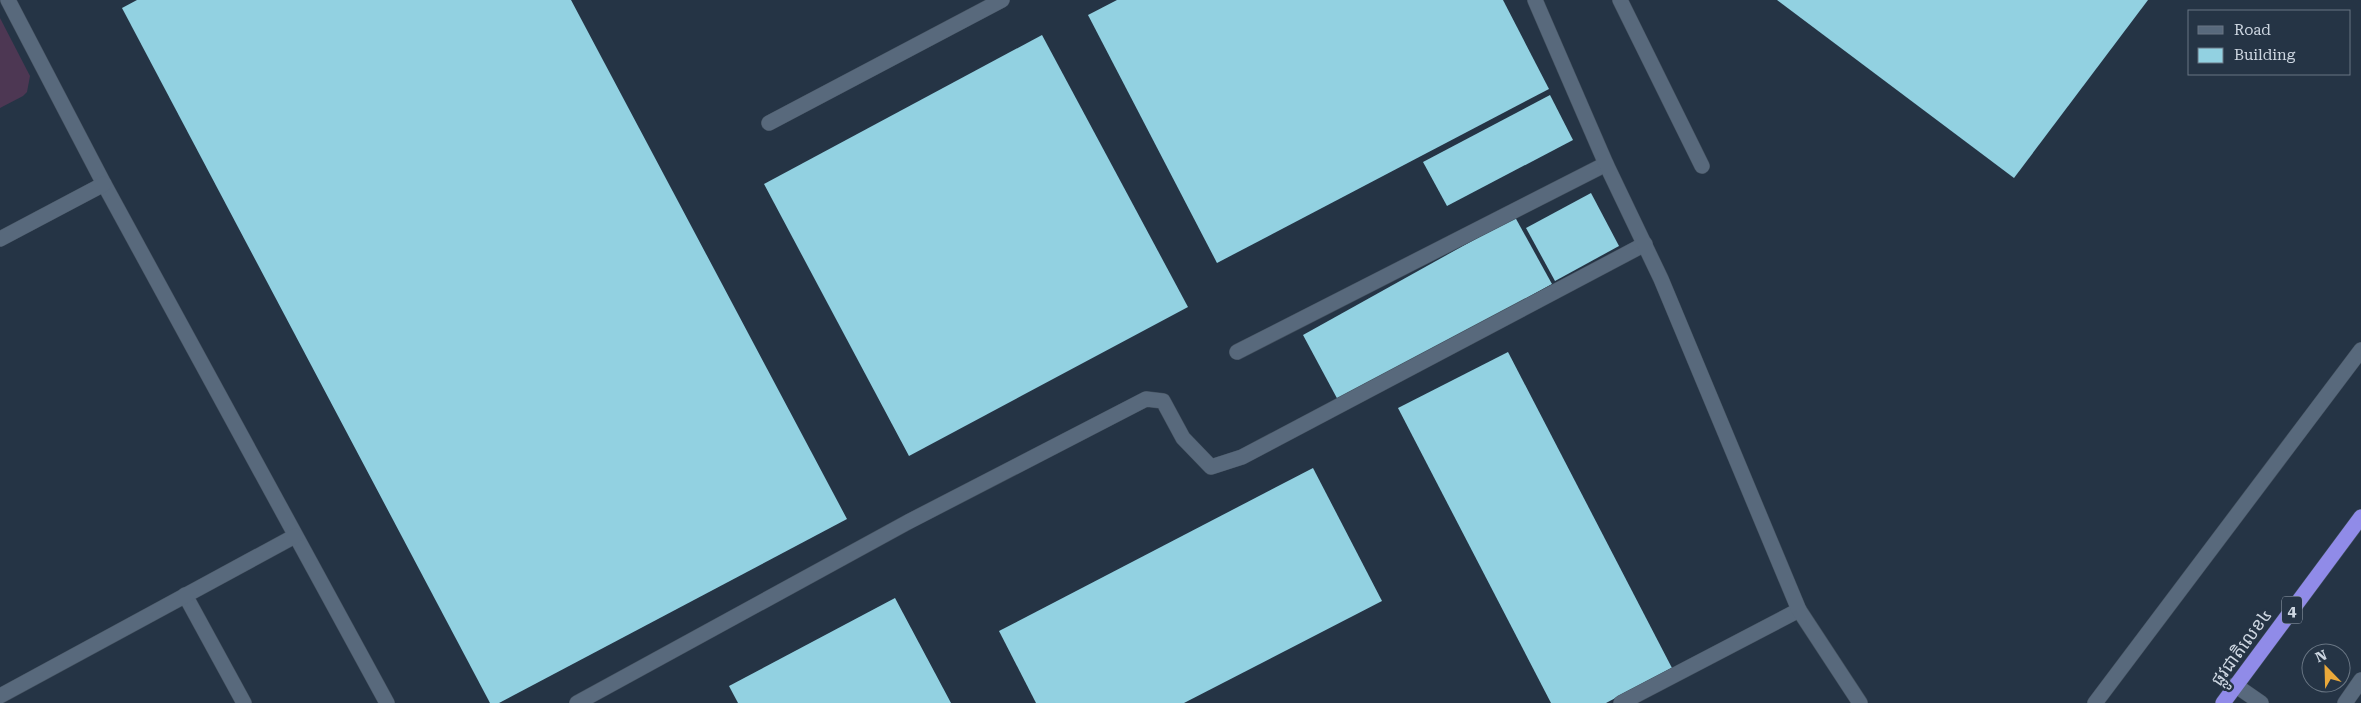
<svg xmlns="http://www.w3.org/2000/svg" width="2361" height="703" font-family="'Roboto Serif','Noto Sans Khmer',serif">
  <style>
    .green { fill: #4d3753 }
    .building { fill: #92d1e1 }
    .lines { fill: none; stroke-linecap: round; stroke-linejoin: round }
    .lane-casing { stroke: #43505e; stroke-width: 16 }
    .street-casing { stroke: #43505e; stroke-width: 16 }
    .highway-casing { stroke: #43505e; stroke-width: 16 }
    .lane { stroke: #58697c; stroke-width: 15 }
    .street { stroke: #58697c; stroke-width: 15 }
    .highway { stroke: #908be8; stroke-width: 15 }
    .labels { text-anchor: middle; dominant-baseline: central; stroke-width: 5; stroke-linejoin: round; paint-order: stroke }
    .shield { fill: #253445; stroke: #9ba5b2; stroke-width: 1 }
    .shield-label { font-size: 16px; font-weight: bold; fill: #cdd6e1 }
    .street-label { font-size: 18px; fill: #cdd6e1; stroke: #253445 }
  </style>
  <rect width="100%" height="100%" fill="#253445"/>
  <polygon class="green" points="0,18 30,76 27,92 23,96 0,108"/>
  <g class="building">
    <polygon points="137,0 571,0 847,519 499,703 490,703 122,8"/>
    <polygon points="1117,0 1503,0 1549,89 1217,263 1088,15"/>
    <polygon points="1777,0 2148,0 2014,178"/>
    <polygon points="1042,35 1188,307 909,456 764,184"/>
    <polygon points="1550,95 1573,140 1447,206 1423,162"/>
    <polygon points="1591,193 1619,246 1555,281 1526,228"/>
    <polygon points="1515,217 1552,284 1339,402 1303,335"/>
    <polygon points="1508,352 1672,668 1606,703 1551,703 1398,408"/>
    <polygon points="1313,468 1382,601 1184,703 1036,703 999,631"/>
    <polygon points="895,598 951,703 738,703 729,686"/>
  </g>
  <g class="lines">
    <defs>
      <g id="lane">
        <polyline points="8,0 104,184 387,703"/>
        <polyline points="1620,0 1702,166"/>
        <polyline points="769,123 1002,0"/>
        <polyline points="0,239 104,184"/>
        <polyline points="1237,352 1606,164"/>
        <polyline points="185,595 244,703"/>
        <polyline points="0,696 295,536"/>
        <polyline points="577,703 908,522 1146,399 1163,401 1183,438 1211,467 1242,457 1645,244"/>
        <polyline points="1621,703 1799,610"/>
        <polyline points="2095,703 2361,350"/>
        <polyline points="2345,703 2361,680"/>
      </g>
      <g id="street">
        <polyline points="1535,0 1606,164 1661,279 1799,610 1860,703"/>
        <polyline points="2235,685 2261,703"/>
      </g>
      <polyline id="highway" points="2223,703 2361,517"/>
    </defs>
    <use href="#lane" class="lane-casing"/>
    <use href="#street" class="street-casing"/>
    <use href="#highway" class="highway-casing"/>
    <use href="#lane" class="lane"/>
    <use href="#street" class="street"/>
    <use href="#highway" class="highway"/>
  </g>
  <g class="labels">
    <rect class="shield" x="2282" y="596.5" width="20" height="27" rx="4"/>
    <g class="shield-label">
      <text x="2292" y="610">4</text>
    </g>
    <g class="street-label">
      <text transform="translate(2241 647) rotate(-54)">ផ្លូវជាតិលេខ៤</text>
    </g>
  </g>
  <rect x="2188" y="10" width="162" height="65" fill="#253445" stroke="#687583"/>
  <rect x="2198" y="26" width="25" height="8" fill="#58697c" stroke="#687583"/>
  <text x="2234" y="35" font-size="15" fill="#cdd6e1">Road</text>
  <rect x="2198" y="48" width="25" height="15" fill="#92d1e1" stroke="#687583"/>
  <text x="2234" y="60" font-size="15" fill="#cdd6e1">Building</text>
  <g transform="translate(2326 668) rotate(337)"><circle r="24" fill="#253445" stroke="#687583"/>
  <path d="M0-4L9 19L0 12L-9 19Z" fill="#eba93a"/>
  <text y="-8" font-size="14" font-weight="bold" text-anchor="middle" fill="#cdd6e1">N</text>
  </g>
</svg>
